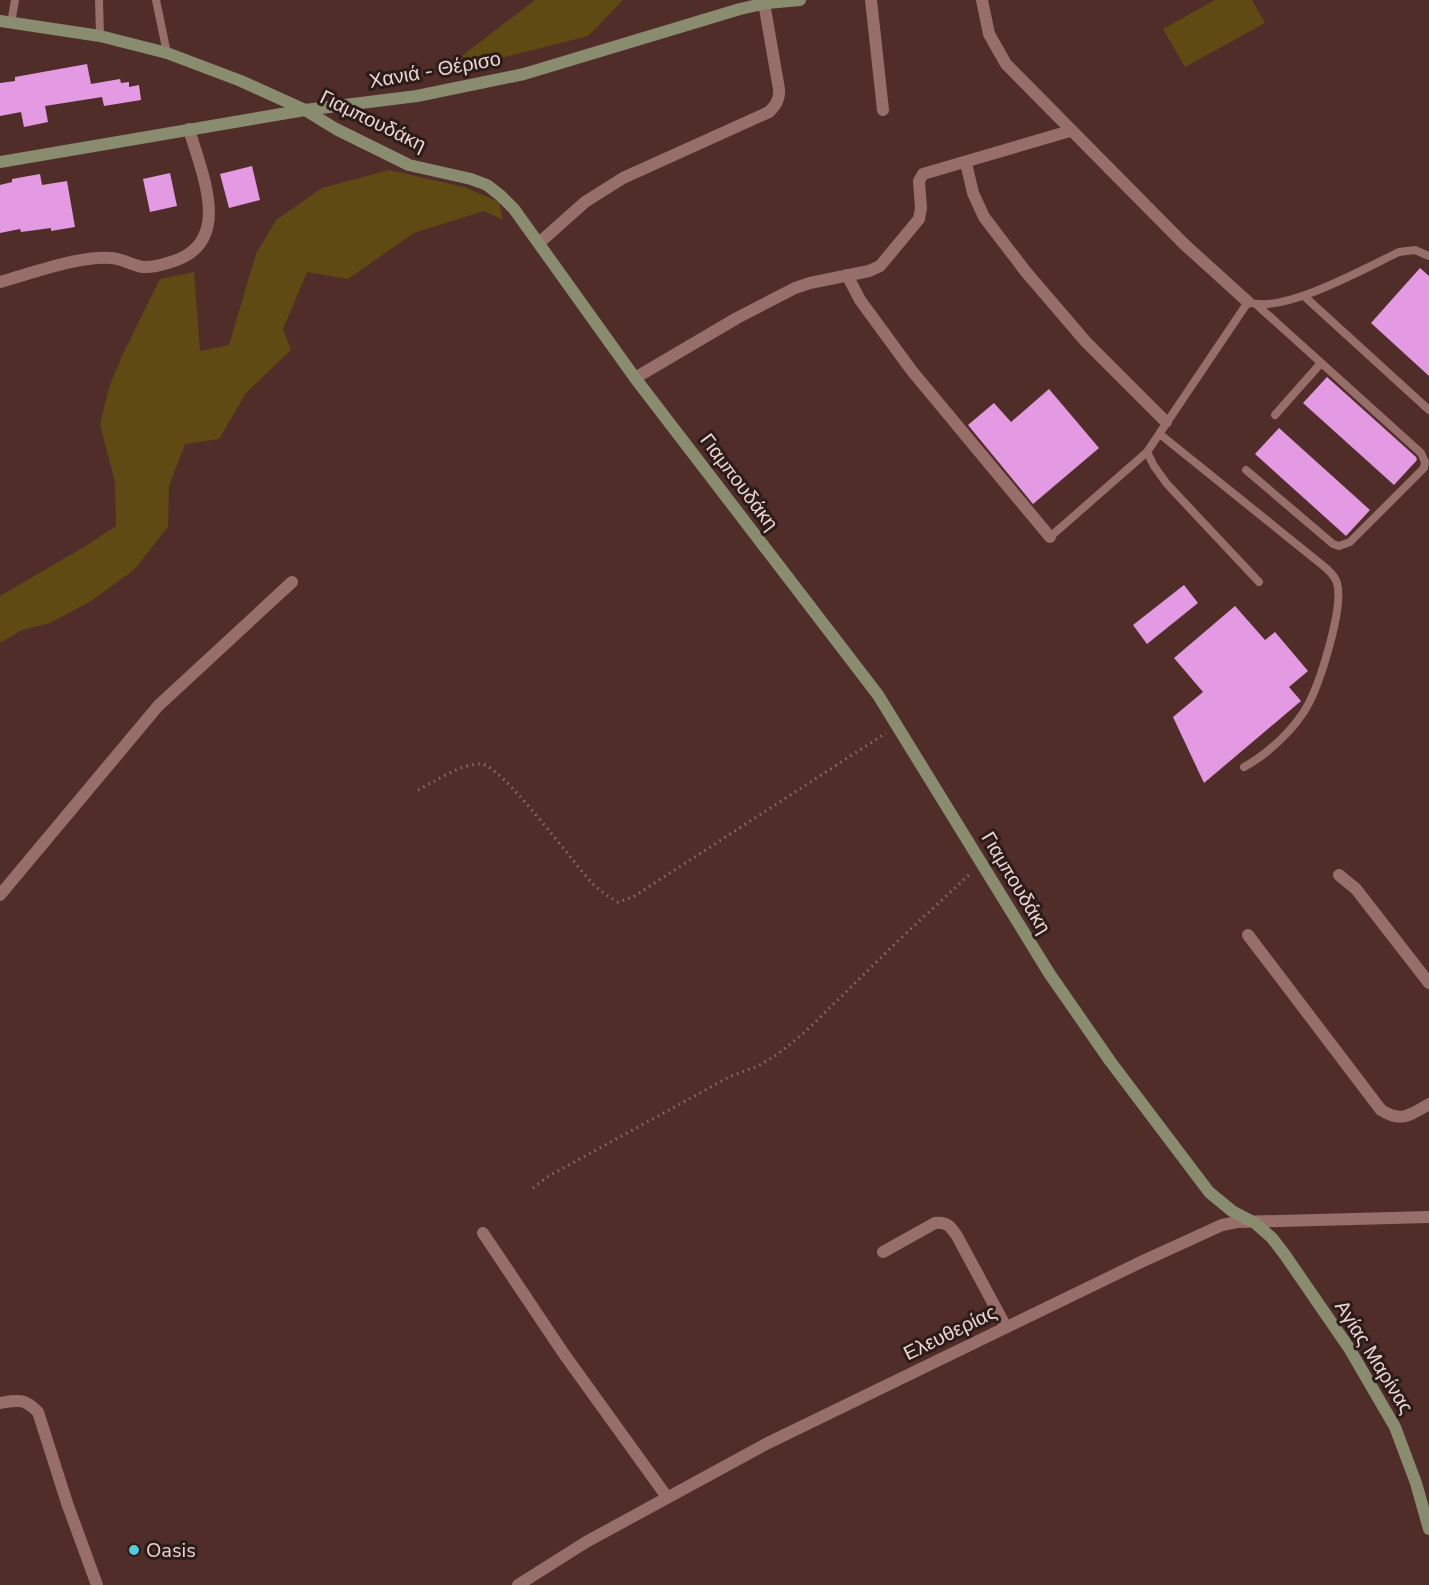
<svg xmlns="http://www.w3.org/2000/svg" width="1429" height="1585" font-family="'Nunito Sans',sans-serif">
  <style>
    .green { fill: #5f4a13 }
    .building { fill: #e49ae3 }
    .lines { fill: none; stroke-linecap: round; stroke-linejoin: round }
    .path { stroke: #8b6d69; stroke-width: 3; stroke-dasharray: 1.5 4.5; stroke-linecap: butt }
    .service { stroke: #976e69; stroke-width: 8 }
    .minor { stroke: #976e69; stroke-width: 12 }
    .tertiary { stroke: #976e69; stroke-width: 12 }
    .secondary { stroke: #898c6e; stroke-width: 12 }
    .poi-dot { fill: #53cbdb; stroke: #2b1b19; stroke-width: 2 }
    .labels { text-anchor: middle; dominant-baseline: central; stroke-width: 6; stroke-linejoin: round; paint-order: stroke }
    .street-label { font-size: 20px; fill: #ebd4d1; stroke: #2b1b19 }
    .poi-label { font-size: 20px; fill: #ebd4d1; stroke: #2b1b19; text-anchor: start }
  </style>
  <rect width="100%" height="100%" fill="#502d29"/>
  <g class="green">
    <polygon points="535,0 623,0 588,36 465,67 463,55"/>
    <polygon points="1215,0 1252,0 1265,23 1185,67 1163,29"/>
    <polygon points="389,170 464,187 499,202 503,220 484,211 414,233 348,279 307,272 283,329 291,350 246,393 219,439 185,444 169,486 168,527 134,570 91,601 50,623 22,630 0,643 0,596 84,547 116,526 115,482 100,425 109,387 122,356 160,279 194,272 200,351 229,345 256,254 276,220 322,188"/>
  </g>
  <g class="building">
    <polygon points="87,64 91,84 120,79 121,83 129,82 129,87 139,85 141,100 104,106 102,97 45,106 48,122 24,127 21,112 0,116 0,83 15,81 15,77"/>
    <polygon points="252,166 260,200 229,208 220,174"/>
    <polygon points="170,173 177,206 150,212 143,179"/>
    <polygon points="40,174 42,185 67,181 75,227 51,231 51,228 21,232 20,229 0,233 0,185 12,182 12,179"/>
    <polygon points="1420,268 1429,276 1429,376 1371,323"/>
    <polygon points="1327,377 1416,457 1417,460 1394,485 1303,403"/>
    <polygon points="1049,389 1099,448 1033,504 968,425 994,403 1011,422"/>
    <polygon points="1279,428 1370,510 1346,536 1255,454"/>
    <polygon points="1184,585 1198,603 1147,644 1133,625"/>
    <polygon points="1235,606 1265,640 1275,632 1308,671 1289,687 1301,701 1204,783 1173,717 1203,692 1174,658"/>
  </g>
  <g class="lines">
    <g class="path">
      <path d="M418 790C434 782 462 763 481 764 501 764 574 864 592 883 600 891 609 897 618 902L633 897 886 733"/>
      <polyline points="533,1188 547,1177 731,1076 758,1066 778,1054 805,1032 901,938 971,873"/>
    </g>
    <g class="service">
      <polyline points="99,0 100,36"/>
      <polyline points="156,0 167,53"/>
      <polyline points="11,23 15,0"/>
      <polyline points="1304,296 1429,410"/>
      <polyline points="1275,415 1321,363"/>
      <path d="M1161 435 1326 568C1331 573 1335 576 1337 583 1344 607 1321 679 1309 703 1296 728 1268 754 1244 767"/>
      <polyline points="1147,452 1154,466 1167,484 1259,582"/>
      <polyline points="1246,470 1333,544 1339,546 1350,542 1424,468 1425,462 1421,453 1257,305"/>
      <path d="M1050 537 1147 452 1248 302C1282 315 1365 268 1399 252L1415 250 1429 256"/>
    </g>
    <g class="minor">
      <polyline points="871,0 883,110"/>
      <polyline points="982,0 989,34 1006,64 1184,244 1248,302"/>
      <polyline points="966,163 973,193 984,217 1026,272 1086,342 1166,422"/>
      <path d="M539 243 585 202 623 178 769 112C776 105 780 99 779 89L764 3"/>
      <polyline points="847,275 860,300 912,371 1050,537"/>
      <path d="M0 282C32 273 80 255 112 258 123 259 133 266 143 267 154 268 164 264 174 261 234 241 201 172 189 129"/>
      <polyline points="635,378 737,318 795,288 810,283 869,271 880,266 919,219 921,208 919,181 923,174 1070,131"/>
      <polyline points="1339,875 1356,889 1429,983"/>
      <polyline points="0,895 158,706 292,582"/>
      <path d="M1248 935 1381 1110C1401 1123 1411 1115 1429 1104"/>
      <polyline points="483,1233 564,1354 667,1497"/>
      <path d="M883 1252 935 1223C947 1221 951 1227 957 1236L1006 1327"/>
      <path d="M0 1403C19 1400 24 1398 38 1412L67 1503 97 1585"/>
    </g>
    <polyline class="tertiary" points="518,1585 586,1542 768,1443 1141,1262 1222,1225 1237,1222 1429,1217"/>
    <g class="secondary">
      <polyline points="0,21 100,36 167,53 241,81 305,110 336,129 409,165 471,179 487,185 501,196 514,209 635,378 878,695 1049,973 1110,1061 1209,1192 1232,1211 1255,1223 1272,1238 1285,1255 1349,1348 1395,1427 1416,1483 1429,1529"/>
      <polyline points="0,162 305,110 417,96 524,74 740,9 767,3 800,0"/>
    </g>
  </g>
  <circle class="poi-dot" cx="134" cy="1550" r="6"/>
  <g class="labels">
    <g class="street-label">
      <text transform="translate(435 70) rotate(-10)">Χανιά - Θέρισο</text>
      <text transform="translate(373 121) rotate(26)">Γιαμπουδάκη</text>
      <text transform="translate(739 482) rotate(53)">Γιαμπουδάκη</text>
      <text transform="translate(1016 883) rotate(59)">Γιαμπουδάκη</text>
      <text transform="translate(950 1333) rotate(-26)">Ελευθερίας</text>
      <text transform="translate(1374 1357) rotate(58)">Αγίας Μαρίνας</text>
    </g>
    <g class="poi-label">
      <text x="146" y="1550">Oasis</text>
    </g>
  </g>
</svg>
